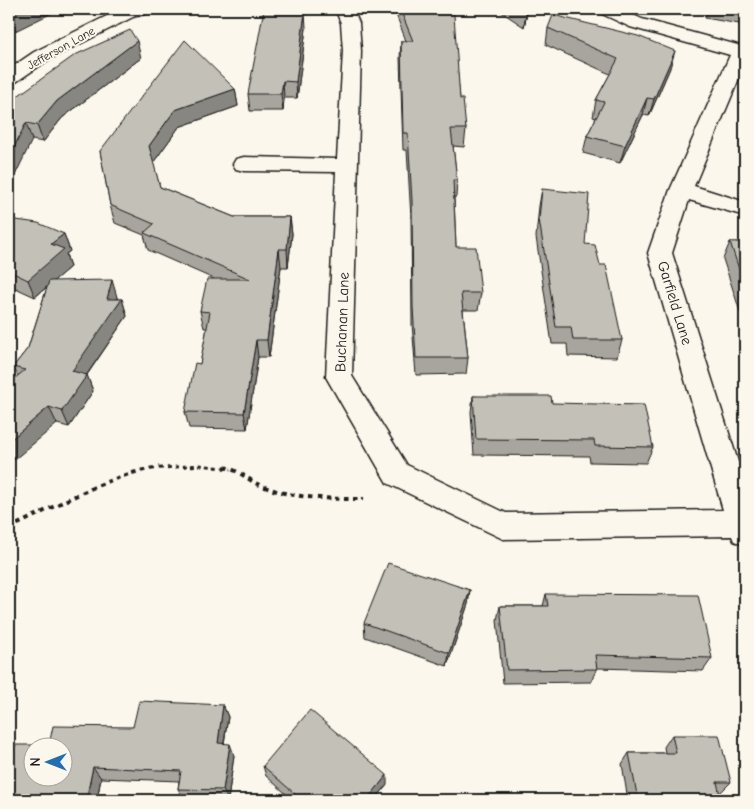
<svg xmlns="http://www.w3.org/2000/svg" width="754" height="809" font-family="'Comic Neue',sans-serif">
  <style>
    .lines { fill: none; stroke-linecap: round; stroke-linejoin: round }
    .minor-casing { stroke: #1c1c1c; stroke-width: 3 }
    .path-far1 { stroke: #1c1c1c; stroke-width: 3; stroke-dasharray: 4 4; stroke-linecap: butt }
    .path { stroke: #1c1c1c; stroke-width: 4; stroke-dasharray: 4.5 4.5; stroke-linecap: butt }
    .minor { fill: #fbf7ec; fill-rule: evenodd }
    .wall { fill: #a8a59e; stroke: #1c1c1c }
    .shaded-wall { fill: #888681; stroke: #1c1c1c }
    .building { fill: #c3c0b8; stroke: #1c1c1c; fill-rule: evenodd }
    .labels { text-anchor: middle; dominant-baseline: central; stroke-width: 4; stroke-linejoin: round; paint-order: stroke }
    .far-street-label { font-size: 12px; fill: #1c1c1c; stroke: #fbf7ec }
    .street-label { font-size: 15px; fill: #1c1c1c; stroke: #fbf7ec }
  </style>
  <rect width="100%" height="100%" fill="#fbf7ec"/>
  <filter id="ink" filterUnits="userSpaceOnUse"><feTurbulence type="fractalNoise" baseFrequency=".02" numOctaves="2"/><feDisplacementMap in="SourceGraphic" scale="10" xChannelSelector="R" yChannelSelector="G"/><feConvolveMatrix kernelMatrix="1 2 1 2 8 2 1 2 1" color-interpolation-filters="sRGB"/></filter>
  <g filter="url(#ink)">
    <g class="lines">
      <defs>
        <g id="minor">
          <polygon points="121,9 151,9 148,13 133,17 48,60 16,82 9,84 9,69 34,52"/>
          <polygon points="335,9 353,9 359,23 361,51 352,376 407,465 506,513 723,510 648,253 670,190 730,55 630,27 600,13 597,9 620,9 642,19 745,47 745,64 694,186 745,202 745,216 689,200 672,253 745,484 745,545 734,541 732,536 503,539 387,483 326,377 336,172 244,171 236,169 233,164 236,159 244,157 337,159 343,51 341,23"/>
        </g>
      </defs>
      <use href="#minor" class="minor-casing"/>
      <polyline class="path-far1" points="151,469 200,465 231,469"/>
      <g class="path">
        <path d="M224 467C242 471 249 482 265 487 295 499 332 499 364 499"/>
        <path d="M9 528C59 506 104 476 159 467"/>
      </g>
      <use href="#minor" class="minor"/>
    </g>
    <g class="wall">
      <polygon points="394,9 451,9 460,99 466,129 464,147 453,146 457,180 456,197 454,197 456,247 481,293 478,310 463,310 468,358 466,374 416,375 412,324 411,218 407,150 403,150 400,58 401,41 406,41"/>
      <polygon points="497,9 528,9 524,27"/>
      <polygon points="708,9 745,9 745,25 705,18"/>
      <polygon points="306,28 297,98 284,98 283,111 250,111 248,94"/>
      <polygon points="548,28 670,68 649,116 643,115 620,163 583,153 587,136 596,118 593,117 596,100 610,74 546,45"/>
      <polygon points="141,58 62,118 43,142 32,140 9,102"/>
      <polygon points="235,89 238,106 179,127 153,163 160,187 234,217 290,217 292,234 288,267 281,267 269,357 258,357 247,429 189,428 185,412 200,364 207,328 204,328 200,311 214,279 148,250 144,235 115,223 110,205 100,151"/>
      <polygon points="745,161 745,172 741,171"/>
      <polygon points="542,189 585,244 600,265 622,340 617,357 568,356 567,344 552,344 536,237 539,206"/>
      <polygon points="9,219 64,234 70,251 66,254 70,267 53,281 117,297 117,299 122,299 127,316 87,375 93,391 69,427 57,424 18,376 13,367 28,348 47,287 35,297 9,285"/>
      <polygon points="730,242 745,242 745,327 723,259"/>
      <polygon points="473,396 552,403 653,447 646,463 590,462 589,456 474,455 471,412"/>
      <polygon points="470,590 468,604 447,666 365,637 364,623"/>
      <polygon points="546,594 712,658 703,671 597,668 591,682 503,683 497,620 500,606 543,606"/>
      <polygon points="223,705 228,717 224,744 234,755 228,800 184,799 178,789 179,781 101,778 97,800 9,800 49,745 133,727"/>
      <polygon points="672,735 731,782 720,793 721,800 628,800 622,764 629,753 665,753 664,747"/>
      <polygon points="263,766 387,785 375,800 293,800 266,776"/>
    </g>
    <g class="shaded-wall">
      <polygon points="22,9 58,9 58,10 9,34 9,15"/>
      <polygon points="526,9 528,9 524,27 526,12"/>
      <polygon points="305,12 306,28 297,98 296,82"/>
      <polygon points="137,41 141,58 62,118 43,142 37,125 57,101"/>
      <polygon points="675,51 670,68 649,116 654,99"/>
      <polygon points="283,81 284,98 283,111 281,94"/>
      <polygon points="235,89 238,106 179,127 153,163 149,146 175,110"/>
      <polygon points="647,98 643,115 620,163 625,146"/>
      <polygon points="26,123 32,140 9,188 9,157"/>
      <polygon points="290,217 292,234 288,267 287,249"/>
      <polygon points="64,234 70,251 66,254 70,267 35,297 28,280 51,244"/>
      <polygon points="279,249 281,267 269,357 267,340"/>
      <polygon points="112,280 117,297 114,310 122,299 127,316 85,377 87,375 93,391 69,427 62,411 72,371 107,299"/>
      <polygon points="256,340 258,357 247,429 244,413"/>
      <polygon points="49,407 57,424 9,464 9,441"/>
      <polygon points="470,590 468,604 447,666 449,653"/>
      <polygon points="223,705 228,717 222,755 218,743"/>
      <polygon points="230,744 234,755 228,800 223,790"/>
      <polygon points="93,767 101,778 97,800 86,800"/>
      <polygon points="387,775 387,785 375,800 367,800"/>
    </g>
    <g class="building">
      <polygon points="9,9 22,9 9,15"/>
      <polygon points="264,9 303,9 305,12 296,82 283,81 281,94 248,94"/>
      <polygon points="400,9 451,9 454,15 460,99 463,99 466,129 451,129 457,180 453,180 456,247 476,247 481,293 461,293 468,358 416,358 413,307 412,201 408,133 403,133 401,41 413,41"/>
      <polygon points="521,9 526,9 526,12"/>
      <polygon points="553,15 638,36 675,51 654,99 647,98 625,146 587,136 604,102 596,100 618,59 548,28"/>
      <polygon points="130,30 137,41 57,101 37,125 26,123 9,157 9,102 75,55"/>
      <polygon points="185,40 235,89 175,110 149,146 160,187 234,217 290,217 287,249 279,249 267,340 256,340 244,413 185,412 195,363 200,364 210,312 200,311 207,279 250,279 144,233 154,224 110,205 100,151"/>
      <polygon points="542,189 589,194 585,244 595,245 600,265 606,265 622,340 573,340 571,327 556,327 539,219"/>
      <polygon points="9,219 38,223 64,234 51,244 64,249 28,280 9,271"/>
      <polygon points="730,242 745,242 745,287"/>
      <polygon points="112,280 107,299 122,299 72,371 87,375 62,411 49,407 9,441 9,383 25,370 13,367 28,348 49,281"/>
      <polygon points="473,396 551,396 552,403 644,405 653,447 595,446 594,440 476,439"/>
      <polygon points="388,563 470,590 449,653 364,623"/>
      <polygon points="546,594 698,595 712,658 595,655 597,669 507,670 500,606 548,606"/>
      <path d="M139 701 223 705 218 743 230 744 223 790 178 789 181 771 93 767 86 800H9V745H49L53 726 133 727ZM32 746H62V776H32Z"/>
      <polygon points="310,710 387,775 367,800 302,800 263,766"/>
      <polygon points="672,735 719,735 731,782 717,782 721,800 638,800 629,753 676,753"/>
    </g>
  </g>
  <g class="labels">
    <g class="far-street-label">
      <text transform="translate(61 48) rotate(-29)">Jefferson Lane</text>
    </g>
    <g class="street-label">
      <text transform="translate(675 303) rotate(73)">Garfield Lane</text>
      <text transform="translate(342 322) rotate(-88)">Buchanan Lane</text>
    </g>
  </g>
  <rect width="754" height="809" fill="none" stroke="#fbf7ec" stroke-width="30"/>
  <rect x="15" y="15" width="724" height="779" fill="none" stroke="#1c1c1c" stroke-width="2" filter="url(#ink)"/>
  <g transform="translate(48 762) rotate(270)"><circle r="24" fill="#fbf7ec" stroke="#a29f99"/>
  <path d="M0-4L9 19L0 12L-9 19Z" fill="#1f6fb2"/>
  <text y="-8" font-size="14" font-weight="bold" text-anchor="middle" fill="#1c1c1c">N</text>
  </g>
</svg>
